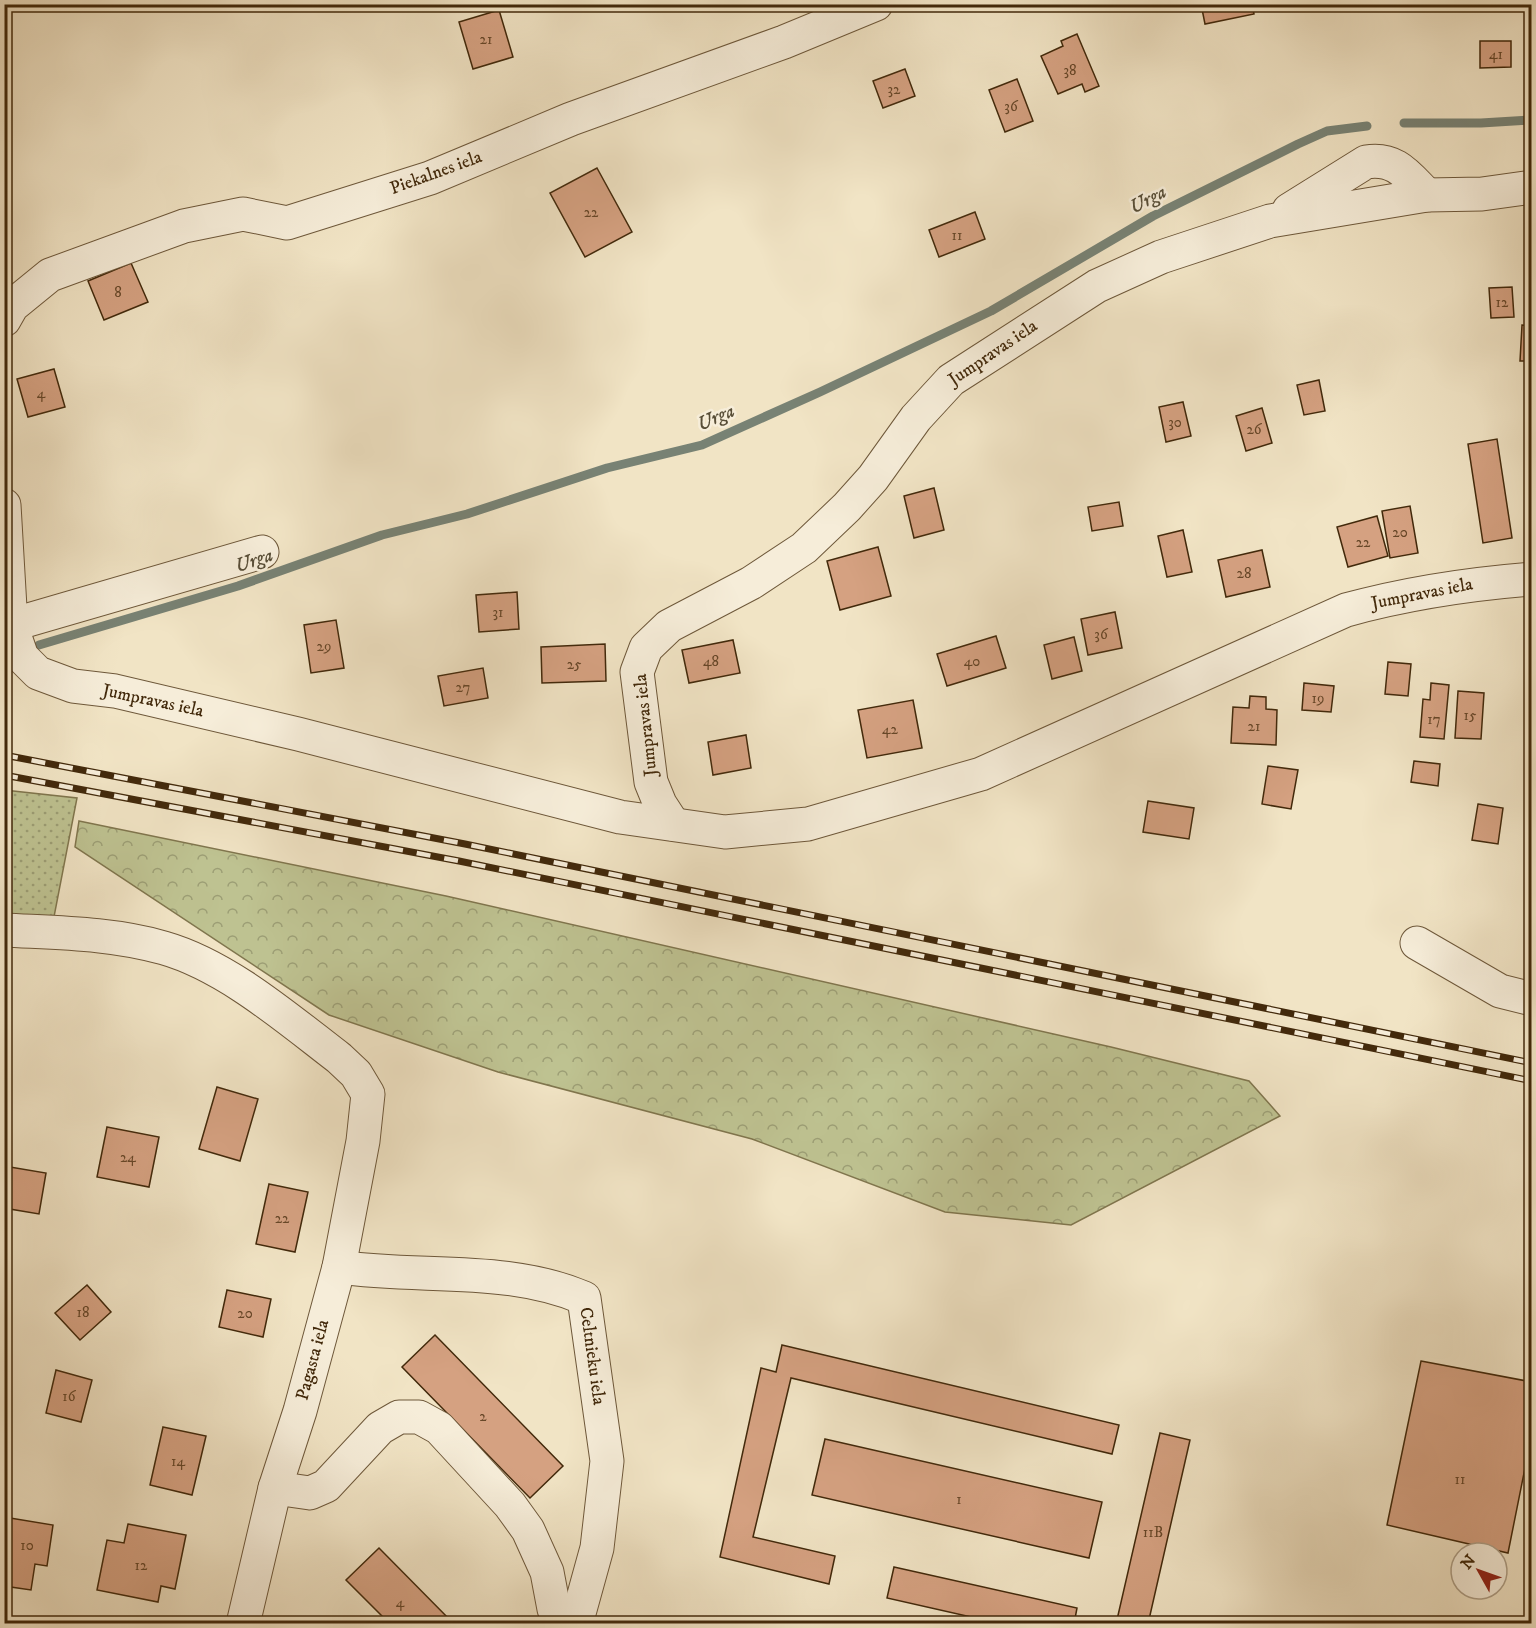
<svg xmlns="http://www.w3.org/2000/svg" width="1536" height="1628" font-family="'IM FELL DW Pica',serif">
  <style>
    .grass { fill: url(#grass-dots); stroke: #80764e; stroke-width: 1.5 }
    .forest { fill: url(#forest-crowns); stroke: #80764e; stroke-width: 1.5 }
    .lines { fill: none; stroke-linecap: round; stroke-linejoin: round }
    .stream { stroke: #788274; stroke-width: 9 }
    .building { fill: #d5a181; stroke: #42290b; stroke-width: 1.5 }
    .minor-casing { stroke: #6e583a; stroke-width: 35 }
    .minor { stroke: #f6edd9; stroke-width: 33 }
    .rail-casing { stroke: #42290b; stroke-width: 7 }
    .rail { stroke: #f6edd9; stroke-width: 4.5; stroke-dasharray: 14; stroke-linecap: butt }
    .labels { text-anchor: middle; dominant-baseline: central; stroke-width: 5; stroke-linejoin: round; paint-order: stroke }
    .number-label { font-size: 15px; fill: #674728 }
    .street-label { font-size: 18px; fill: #42290b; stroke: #f6edd9 }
    .water-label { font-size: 20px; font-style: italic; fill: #584e37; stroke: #f6edd9 }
  </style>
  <defs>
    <pattern id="grass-dots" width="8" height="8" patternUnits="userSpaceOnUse" patternTransform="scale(1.5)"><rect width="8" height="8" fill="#bec291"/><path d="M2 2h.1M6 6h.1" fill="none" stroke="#9c9e75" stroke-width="1.8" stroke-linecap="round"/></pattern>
    <pattern id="forest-crowns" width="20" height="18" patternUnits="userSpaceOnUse" patternTransform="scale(1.5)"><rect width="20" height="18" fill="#bec291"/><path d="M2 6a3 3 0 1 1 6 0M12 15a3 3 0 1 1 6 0" fill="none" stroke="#9c9e75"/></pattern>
  </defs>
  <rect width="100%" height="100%" fill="#f1e4c5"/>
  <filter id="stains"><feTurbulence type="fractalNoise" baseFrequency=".00333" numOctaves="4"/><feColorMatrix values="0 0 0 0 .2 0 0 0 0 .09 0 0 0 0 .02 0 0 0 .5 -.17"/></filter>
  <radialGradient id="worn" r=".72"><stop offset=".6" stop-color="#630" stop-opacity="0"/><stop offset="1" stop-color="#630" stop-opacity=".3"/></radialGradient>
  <polygon class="grass" points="4,790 77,798 53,922 5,918"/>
  <polygon class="forest" points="79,821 446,896 1111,1047 1249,1081 1280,1116 1071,1225 945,1212 752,1139 498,1072 329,1015 75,847"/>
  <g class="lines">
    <g class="stream">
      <polyline points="1404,123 1481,123 1532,120"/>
      <polyline points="39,645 238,586 382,535 467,514 607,468 702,445 820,392 991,311 1153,216 1298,144 1327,131 1367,126"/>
    </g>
  </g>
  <g class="building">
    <polygon points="1201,4 1252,4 1254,14 1205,24"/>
    <polygon points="499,10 513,57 473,69 459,22"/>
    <polygon points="1077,34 1099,86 1085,92 1082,84 1058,94 1041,56 1063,46 1061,41"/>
    <polygon points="1480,41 1511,41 1511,67 1480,68"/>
    <polygon points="905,69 915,96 883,108 873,81"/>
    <polygon points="1017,79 1033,121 1005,132 989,90"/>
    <polygon points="597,168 632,232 585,257 550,193"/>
    <polygon points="975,212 985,239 939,257 929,230"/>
    <polygon points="131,263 148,302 104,320 88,281"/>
    <polygon points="1512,287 1514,317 1491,318 1489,288"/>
    <polygon points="1522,325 1532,326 1532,361 1520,361"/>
    <polygon points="54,369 65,407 28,417 17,379"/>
    <polygon points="1319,380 1325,411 1304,415 1297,385"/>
    <polygon points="1183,402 1191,436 1166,442 1159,407"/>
    <polygon points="1262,408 1272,443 1246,451 1236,416"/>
    <polygon points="1497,439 1512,538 1483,543 1468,444"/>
    <polygon points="934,488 944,530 914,538 904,496"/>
    <polygon points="1119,502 1123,526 1092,531 1088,507"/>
    <polygon points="1410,506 1418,553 1390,558 1382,511"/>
    <polygon points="1377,516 1388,556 1348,567 1337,527"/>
    <polygon points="1183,530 1192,572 1167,577 1158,536"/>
    <polygon points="878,547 891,596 840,610 827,561"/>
    <polygon points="1262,550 1270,587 1226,597 1218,560"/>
    <polygon points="517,592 519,629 479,632 476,595"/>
    <polygon points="1115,612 1122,648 1088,655 1081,619"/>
    <polygon points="336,620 344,668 311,673 304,625"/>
    <polygon points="996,636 1006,668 947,686 937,654"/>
    <polygon points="1074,637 1082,671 1052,679 1044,645"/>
    <polygon points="733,640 740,673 689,683 682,650"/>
    <polygon points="605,644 606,681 542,683 541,647"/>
    <polygon points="1388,662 1411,664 1408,696 1385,694"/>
    <polygon points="483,668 488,698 444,706 438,676"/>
    <polygon points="1304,683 1334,686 1331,712 1302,710"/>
    <polygon points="1431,683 1449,685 1444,739 1420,737 1423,699 1430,700"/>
    <polygon points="1458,691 1484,693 1481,739 1455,738"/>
    <polygon points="1250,696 1266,697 1266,709 1277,710 1276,745 1231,743 1233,707 1249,708"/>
    <polygon points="913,700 922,748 867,758 858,710"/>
    <polygon points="746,735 751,768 713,775 708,742"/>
    <polygon points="1414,761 1440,764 1438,786 1411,782"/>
    <polygon points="1268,766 1298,770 1291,809 1262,804"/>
    <polygon points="1148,801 1194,808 1189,839 1143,832"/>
    <polygon points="1478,804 1503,808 1498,844 1472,840"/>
    <polygon points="217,1087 258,1099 240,1161 199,1149"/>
    <polygon points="107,1127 159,1137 149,1187 97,1177"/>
    <polygon points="4,1166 46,1173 39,1214 4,1208"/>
    <polygon points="269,1184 308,1192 295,1252 256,1244"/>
    <polygon points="87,1285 111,1312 80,1340 55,1313"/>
    <polygon points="227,1290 271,1299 263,1337 219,1327"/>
    <polygon points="435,1335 563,1466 530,1498 402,1367"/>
    <polygon points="782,1345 1119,1425 1112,1454 791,1378 753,1537 835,1556 829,1584 720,1557 761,1368 776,1372"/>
    <polygon points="1421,1361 1532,1382 1532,1433 1508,1553 1387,1525"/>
    <polygon points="56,1370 92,1380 81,1422 46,1413"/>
    <polygon points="163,1427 206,1436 192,1495 150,1485"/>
    <polygon points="1160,1433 1190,1440 1148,1624 1116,1624"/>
    <polygon points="825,1439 1102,1502 1089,1558 812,1495"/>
    <polygon points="4,1517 53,1525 47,1566 35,1564 31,1590 4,1586"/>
    <polygon points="128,1524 186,1535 175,1589 161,1586 158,1602 97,1590 107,1540 124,1543"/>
    <polygon points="379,1548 454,1624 390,1624 346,1580"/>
    <polygon points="894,1567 1077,1608 1074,1624 1002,1624 887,1598"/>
  </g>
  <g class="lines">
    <defs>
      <g id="minor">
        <path d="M1289 210 1366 162C1396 157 1408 176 1427 195"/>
        <polyline points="4,320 12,306 50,275 184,226 243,214 287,223 430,178 571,119 784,42 876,4"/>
        <path d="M4 505 11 625 22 657 38 673 73 686 115 691 298 734 620 817 725 832 808 824 981 774 1346 610C1408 593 1468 584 1532 579"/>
        <polyline points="11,625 262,552"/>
        <polyline points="673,824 660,804 651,782 637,672 646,648 669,626 751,583 804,548 847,507 873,478 916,418 951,380 1097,286 1161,257 1270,221 1427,195 1482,194 1532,187"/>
        <path d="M4 930C58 933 112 933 164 948 227 966 288 1019 339 1058L356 1074 368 1094 363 1141 339 1267 300 1411 275 1488 243 1624"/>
        <polyline points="1417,943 1500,991 1532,999"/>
        <path d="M339 1267C420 1279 507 1265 584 1298L607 1461 597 1548 576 1624"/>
        <polyline points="275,1488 310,1493 326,1486 380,1428 399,1417 419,1417 439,1428 510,1505 528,1530 547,1572 554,1609 562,1624"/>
      </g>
    </defs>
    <use href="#minor" class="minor-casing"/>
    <use href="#minor" class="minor"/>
    <defs>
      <g id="rail">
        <polyline points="4,755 465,844 1532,1063"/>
        <polyline points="4,775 459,861 1532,1081"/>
      </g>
    </defs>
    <use href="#rail" class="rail-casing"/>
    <use href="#rail" class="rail"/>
  </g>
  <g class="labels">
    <g class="number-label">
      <text x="486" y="39">21</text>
      <text x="1496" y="54">41</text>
      <text x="1070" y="70">38</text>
      <text x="894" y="89">32</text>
      <text x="1011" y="106">36</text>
      <text x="591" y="212">22</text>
      <text x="957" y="235">11</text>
      <text x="118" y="292">8</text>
      <text x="1502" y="302">12</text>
      <text x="41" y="393">4</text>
      <text x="1175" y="422">30</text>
      <text x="1254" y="429">26</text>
      <text x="1400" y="532">20</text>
      <text x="1363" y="542">22</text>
      <text x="1244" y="573">28</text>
      <text x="498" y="612">31</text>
      <text x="1101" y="634">36</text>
      <text x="324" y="646">29</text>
      <text x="711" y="661">48</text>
      <text x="972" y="661">40</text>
      <text x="574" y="664">25</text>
      <text x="463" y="687">27</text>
      <text x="1318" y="698">19</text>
      <text x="1470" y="715">15</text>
      <text x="1434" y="719">17</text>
      <text x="1254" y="726">21</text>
      <text x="890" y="729">42</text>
      <text x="128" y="1157">24</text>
      <text x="282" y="1218">22</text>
      <text x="83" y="1312">18</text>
      <text x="245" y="1313">20</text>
      <text x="69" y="1396">16</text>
      <text x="483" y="1416">2</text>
      <text x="178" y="1461">14</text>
      <text x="1460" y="1479">11</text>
      <text x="959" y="1499">1</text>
      <text x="1153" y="1532">11B</text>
      <text x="27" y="1545">10</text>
      <text x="141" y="1565">12</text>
      <text x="400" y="1602">4</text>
    </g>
    <g class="street-label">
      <text transform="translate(436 173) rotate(-20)">Piekalnes iela</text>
      <text transform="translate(993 353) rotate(-34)">Jumpravas iela</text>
      <text transform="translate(1422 594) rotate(-11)">Jumpravas iela</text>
      <text transform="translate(153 701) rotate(12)">Jumpravas iela</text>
      <text transform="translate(646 725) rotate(-96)">Jumpravas iela</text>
      <text transform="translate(592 1356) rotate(82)">Celtnieku iela</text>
      <text transform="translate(313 1360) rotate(-75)">Pagasta iela</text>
    </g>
    <g class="water-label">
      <text transform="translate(1148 200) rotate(-28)">Urga</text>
      <text transform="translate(716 418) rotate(-24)">Urga</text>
      <text transform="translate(254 561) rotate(-19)">Urga</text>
    </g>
  </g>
  <rect width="1536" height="1628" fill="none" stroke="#f1e4c5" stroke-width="24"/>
  <rect x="6" y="6" width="1524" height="1616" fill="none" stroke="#42290b" stroke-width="3"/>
  <rect x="12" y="12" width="1512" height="1604" fill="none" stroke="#42290b" stroke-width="1.5"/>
  <g transform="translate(1479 1571) rotate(310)"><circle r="28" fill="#f6edd9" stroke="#ae9f87" stroke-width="1.5"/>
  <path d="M0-4.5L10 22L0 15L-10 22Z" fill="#8f2418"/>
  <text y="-9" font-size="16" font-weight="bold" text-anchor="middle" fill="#42290b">N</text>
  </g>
  <rect width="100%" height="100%" filter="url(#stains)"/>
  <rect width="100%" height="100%" fill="url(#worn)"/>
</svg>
